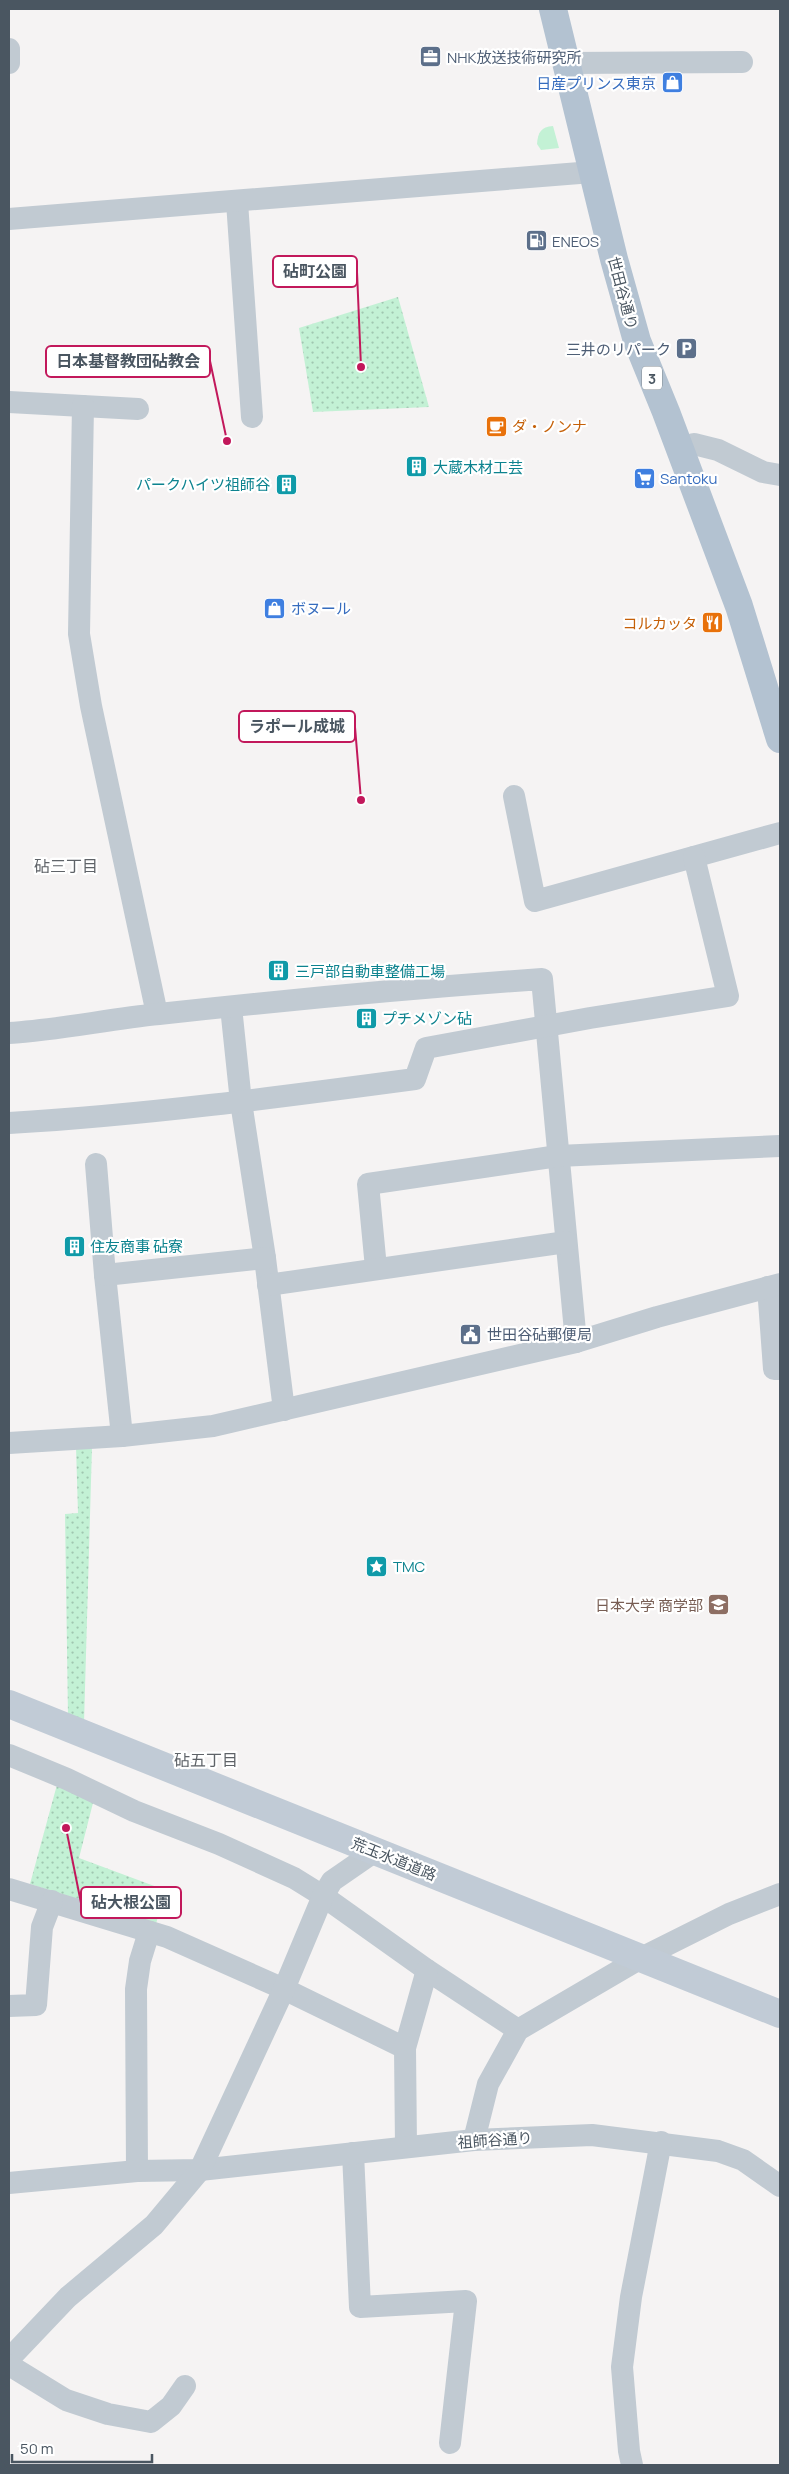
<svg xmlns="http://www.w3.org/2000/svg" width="789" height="2474" font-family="Manrope,'Noto Sans JP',sans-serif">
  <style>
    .grass { fill: #c3f1d5 }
    .park { fill: url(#park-dots) }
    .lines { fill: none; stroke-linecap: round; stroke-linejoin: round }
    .minor { stroke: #c1cad2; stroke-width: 22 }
    .secondary { stroke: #c1cbd6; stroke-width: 28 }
    .primary { stroke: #b3c2d1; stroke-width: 28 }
    .labels { text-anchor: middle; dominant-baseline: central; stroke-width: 4.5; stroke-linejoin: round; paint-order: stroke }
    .shield { fill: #fff; stroke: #808990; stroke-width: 1 }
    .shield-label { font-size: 14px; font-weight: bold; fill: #4a5661 }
    .service-label { font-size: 15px; fill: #4e5e75; stroke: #fff; text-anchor: start }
    .shop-label { font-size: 15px; fill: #366cbe; stroke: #fff; text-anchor: start }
    .street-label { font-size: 15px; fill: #4a5661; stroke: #fff }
    .food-label { font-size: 15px; fill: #c56008; stroke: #fff; text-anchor: start }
    .culture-label { font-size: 15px; fill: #0d838f; stroke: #fff; text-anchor: start }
    .education-label { font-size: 15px; fill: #785e54; stroke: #fff; text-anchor: end }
    .neighbourhood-label { font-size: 16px; fill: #5f6368; stroke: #fff }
    .leader { fill: none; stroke: #c2185b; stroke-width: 2 }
    .callout-dot { fill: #c2185b; stroke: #fff; stroke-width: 2 }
    .callout { fill: #fff; stroke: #c2185b; stroke-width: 2 }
    .callout-label { font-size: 16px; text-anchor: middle; font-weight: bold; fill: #4a5661 }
  </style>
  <defs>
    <pattern id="park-dots" width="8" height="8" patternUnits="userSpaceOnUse" patternTransform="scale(1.25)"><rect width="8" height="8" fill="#c3f1d5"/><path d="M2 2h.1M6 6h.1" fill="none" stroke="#a0c6b0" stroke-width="1.8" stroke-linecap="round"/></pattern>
  </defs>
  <rect width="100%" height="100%" fill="#f5f3f3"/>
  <path class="grass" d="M553 126 559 148 541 150 537 144C538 132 541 127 553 126Z"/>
  <g class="park">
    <polygon points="398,297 429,407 313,412 299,328"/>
    <polygon points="76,1447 92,1447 84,1723 68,1716 65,1514 78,1513"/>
    <polygon points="58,1781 94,1799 79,1858 165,1890 156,1924 30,1884"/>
  </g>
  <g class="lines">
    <g class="minor">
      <polyline points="9,49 9,63"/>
      <polyline points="567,63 742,62"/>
      <polyline points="237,202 252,417"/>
      <polyline points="9,219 592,172"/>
      <polyline points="9,402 138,409"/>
      <polyline points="83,406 79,634 91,706 157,1014"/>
      <polyline points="678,449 694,444 718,450 763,472 780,475"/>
      <polyline points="514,796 535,901 780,833"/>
      <polyline points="231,1007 241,1102 265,1258 284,1410"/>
      <path d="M9 1033C59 1030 108 1019 159 1014 286 1000 414 988 542 979L576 1342"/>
      <path d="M9 1123C145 1115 280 1097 415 1079L426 1048 590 1018 728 996 694 857"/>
      <polyline points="96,1164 105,1275 122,1436"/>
      <polyline points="376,1268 368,1184 558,1156 780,1146"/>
      <polyline points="105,1275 265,1258"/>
      <polyline points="268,1285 566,1242"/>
      <polyline points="768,1287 774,1369 780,1369"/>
      <polyline points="9,1443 122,1436 213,1426 576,1342 657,1317 780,1284"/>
      <polyline points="9,1755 67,1779 134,1811 219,1844 294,1878 323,1896 427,1970 518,2030"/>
      <polyline points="9,1889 167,1937 284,1989 405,2048"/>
      <polyline points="9,2006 36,2005 42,1927 52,1901"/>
      <polyline points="474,2140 488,2084 518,2030 641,1958 729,1914 780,1894"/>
      <polyline points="406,2147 405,2048 427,1970"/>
      <polyline points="353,2153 360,2307 466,2301 450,2443"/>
      <polyline points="137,2171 136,1989 140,1961 149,1932"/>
      <polyline points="9,2183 137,2171 200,2170 474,2140 592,2135 718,2151 743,2160 780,2186"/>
      <polyline points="9,2359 68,2297 154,2225 200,2170 284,1989 323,1896 332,1881 374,1852"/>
      <polyline points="9,2365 66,2400 108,2414 151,2422 171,2406 185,2386"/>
      <polyline points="632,2465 629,2451 622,2367 631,2297 661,2142"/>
    </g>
    <polyline class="secondary" points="9,1704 780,2014"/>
    <polyline class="primary" points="553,9 614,259 637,341 666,412 739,606 780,739"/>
  </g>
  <defs>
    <symbol id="office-square" viewBox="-11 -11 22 22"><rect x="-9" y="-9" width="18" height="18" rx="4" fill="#5c6f8a" stroke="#fff"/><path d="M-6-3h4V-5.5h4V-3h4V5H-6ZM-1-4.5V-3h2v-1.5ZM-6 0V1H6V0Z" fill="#fff"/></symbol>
    <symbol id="shop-square" viewBox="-11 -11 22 22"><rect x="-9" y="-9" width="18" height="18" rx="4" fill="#3f7fe0" stroke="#fff"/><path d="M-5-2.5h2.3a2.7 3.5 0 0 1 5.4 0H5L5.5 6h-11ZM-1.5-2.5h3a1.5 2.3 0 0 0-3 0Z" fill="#fff"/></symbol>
    <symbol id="fuel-square" viewBox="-11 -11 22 22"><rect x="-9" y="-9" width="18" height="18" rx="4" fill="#5c6f8a" stroke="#fff"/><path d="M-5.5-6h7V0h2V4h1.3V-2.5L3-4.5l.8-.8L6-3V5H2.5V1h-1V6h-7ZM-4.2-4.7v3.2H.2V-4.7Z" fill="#fff"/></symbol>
    <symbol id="parking-square" viewBox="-11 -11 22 22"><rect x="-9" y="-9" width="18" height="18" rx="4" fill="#5c6f8a" stroke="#fff"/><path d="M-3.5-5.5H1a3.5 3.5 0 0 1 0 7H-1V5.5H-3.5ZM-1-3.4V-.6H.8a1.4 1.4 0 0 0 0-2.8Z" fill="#fff"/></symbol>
    <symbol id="cafe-square" viewBox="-11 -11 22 22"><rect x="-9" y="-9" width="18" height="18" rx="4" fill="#e8710a" stroke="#fff"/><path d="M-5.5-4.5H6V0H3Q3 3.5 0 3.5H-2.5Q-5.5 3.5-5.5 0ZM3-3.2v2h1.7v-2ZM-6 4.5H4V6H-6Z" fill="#fff"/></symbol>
    <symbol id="building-square" viewBox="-11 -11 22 22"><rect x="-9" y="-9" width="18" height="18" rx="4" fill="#0f9aa8" stroke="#fff"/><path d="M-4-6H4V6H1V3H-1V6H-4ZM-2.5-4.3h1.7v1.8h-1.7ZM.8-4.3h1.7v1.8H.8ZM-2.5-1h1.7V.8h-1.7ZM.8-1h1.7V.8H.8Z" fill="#fff"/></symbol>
    <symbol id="supermarket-square" viewBox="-11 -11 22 22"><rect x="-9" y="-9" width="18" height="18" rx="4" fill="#3f7fe0" stroke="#fff"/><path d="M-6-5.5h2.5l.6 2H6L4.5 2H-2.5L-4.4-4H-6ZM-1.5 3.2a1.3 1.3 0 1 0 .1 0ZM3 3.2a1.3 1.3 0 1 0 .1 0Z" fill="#fff"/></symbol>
    <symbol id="restaurant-square" viewBox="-11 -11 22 22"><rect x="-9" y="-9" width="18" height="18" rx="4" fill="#e8710a" stroke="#fff"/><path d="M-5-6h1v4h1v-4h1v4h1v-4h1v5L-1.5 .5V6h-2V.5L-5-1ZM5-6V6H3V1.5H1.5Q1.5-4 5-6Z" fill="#fff"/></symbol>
    <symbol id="civic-square" viewBox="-11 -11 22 22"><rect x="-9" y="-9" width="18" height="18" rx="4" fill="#5c6f8a" stroke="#fff"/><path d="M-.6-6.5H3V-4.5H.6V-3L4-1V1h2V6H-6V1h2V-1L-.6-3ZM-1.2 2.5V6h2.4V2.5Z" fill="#fff"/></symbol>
    <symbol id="sight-square" viewBox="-11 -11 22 22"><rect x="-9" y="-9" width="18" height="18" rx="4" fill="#0f9aa8" stroke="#fff"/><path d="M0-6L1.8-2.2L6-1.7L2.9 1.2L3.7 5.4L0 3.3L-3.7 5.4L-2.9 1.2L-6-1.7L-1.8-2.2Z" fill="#fff"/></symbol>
    <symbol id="university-square" viewBox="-11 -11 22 22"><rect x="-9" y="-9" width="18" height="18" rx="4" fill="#8d6e63" stroke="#fff"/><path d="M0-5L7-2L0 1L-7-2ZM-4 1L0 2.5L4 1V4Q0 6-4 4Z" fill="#fff"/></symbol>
  </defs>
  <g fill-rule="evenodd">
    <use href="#office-square" x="418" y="44" width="25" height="25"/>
    <use href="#shop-square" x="660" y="70" width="25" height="25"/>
    <use href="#fuel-square" x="524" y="228" width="25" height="25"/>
    <use href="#parking-square" x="674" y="336" width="25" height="25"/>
    <use href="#cafe-square" x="484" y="414" width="25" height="25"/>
    <use href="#building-square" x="404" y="454" width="25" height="25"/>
    <use href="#supermarket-square" x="632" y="466" width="25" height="25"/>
    <use href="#building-square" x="274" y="472" width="25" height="25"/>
    <use href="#shop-square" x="262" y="596" width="25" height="25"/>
    <use href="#restaurant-square" x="700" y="610" width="25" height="25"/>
    <use href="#building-square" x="266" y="958" width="25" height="25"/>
    <use href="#building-square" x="354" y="1006" width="25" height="25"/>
    <use href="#building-square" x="62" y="1234" width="25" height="25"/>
    <use href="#civic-square" x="458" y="1322" width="25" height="25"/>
    <use href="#sight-square" x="364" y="1554" width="25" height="25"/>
    <use href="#university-square" x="706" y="1592" width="25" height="25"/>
  </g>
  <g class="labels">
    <rect class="shield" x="642" y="366.5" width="20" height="23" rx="4"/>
    <g class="shield-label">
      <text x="652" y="378">3</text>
    </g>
    <g class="service-label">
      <text x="447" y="57">NHK放送技術研究所</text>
      <text x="552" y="241">ENEOS</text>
      <text x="671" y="349" text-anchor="end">三井のリパーク</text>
      <text x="487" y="1334">世田谷砧郵便局</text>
    </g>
    <g class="shop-label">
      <text x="656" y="83" text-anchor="end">日産プリンス東京</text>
      <text x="660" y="478">Santoku</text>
      <text x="291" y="608">ボヌール</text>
    </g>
    <g class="street-label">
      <text transform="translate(623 293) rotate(75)">世田谷通り</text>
      <text transform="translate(394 1859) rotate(22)">荒玉水道道路</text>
      <text transform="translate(495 2140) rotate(-4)">祖師谷通り</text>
    </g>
    <g class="food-label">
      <text x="512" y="426">ダ・ノンナ</text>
      <text x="697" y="623" text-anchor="end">コルカッタ</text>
    </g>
    <g class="culture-label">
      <text x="433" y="467">大蔵木材工芸</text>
      <text x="270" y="484" text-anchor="end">パークハイツ祖師谷</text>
      <text x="295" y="971">三戸部自動車整備工場</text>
      <text x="382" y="1018">プチメゾン砧</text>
      <text x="90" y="1246">住友商事 砧寮</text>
      <text x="393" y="1566">TMC</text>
    </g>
    <g class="education-label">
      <text x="703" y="1605">日本大学 商学部</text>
    </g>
    <g class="neighbourhood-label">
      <text x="66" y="866">砧三丁目</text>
      <text x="206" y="1760">砧五丁目</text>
    </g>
  </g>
  <path class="leader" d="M361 367L357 272M227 441L210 361M361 800L355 727M66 1828L81 1903"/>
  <g class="callout-dot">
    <circle cx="361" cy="367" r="5"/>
    <circle cx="227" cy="441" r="5"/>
    <circle cx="361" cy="800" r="5"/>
    <circle cx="66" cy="1828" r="5"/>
  </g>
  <g class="callout">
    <rect x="273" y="256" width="84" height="31" rx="5"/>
    <rect x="46" y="346" width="164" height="31" rx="5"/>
    <rect x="239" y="711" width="116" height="31" rx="5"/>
    <rect x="81" y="1887" width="100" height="31" rx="5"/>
  </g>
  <g class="callout-label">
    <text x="315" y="277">砧町公園</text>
    <text x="128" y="367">日本基督教団砧教会</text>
    <text x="297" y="732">ラポール成城</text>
    <text x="131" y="1908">砧大根公園</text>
  </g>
  <rect width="789" height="2474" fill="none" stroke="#4a5661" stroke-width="20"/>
  <path d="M12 2454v8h140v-8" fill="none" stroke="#4a5661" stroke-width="2.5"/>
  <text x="20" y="2454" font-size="15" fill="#4a5661" stroke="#ffffff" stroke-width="4" paint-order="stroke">50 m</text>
</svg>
